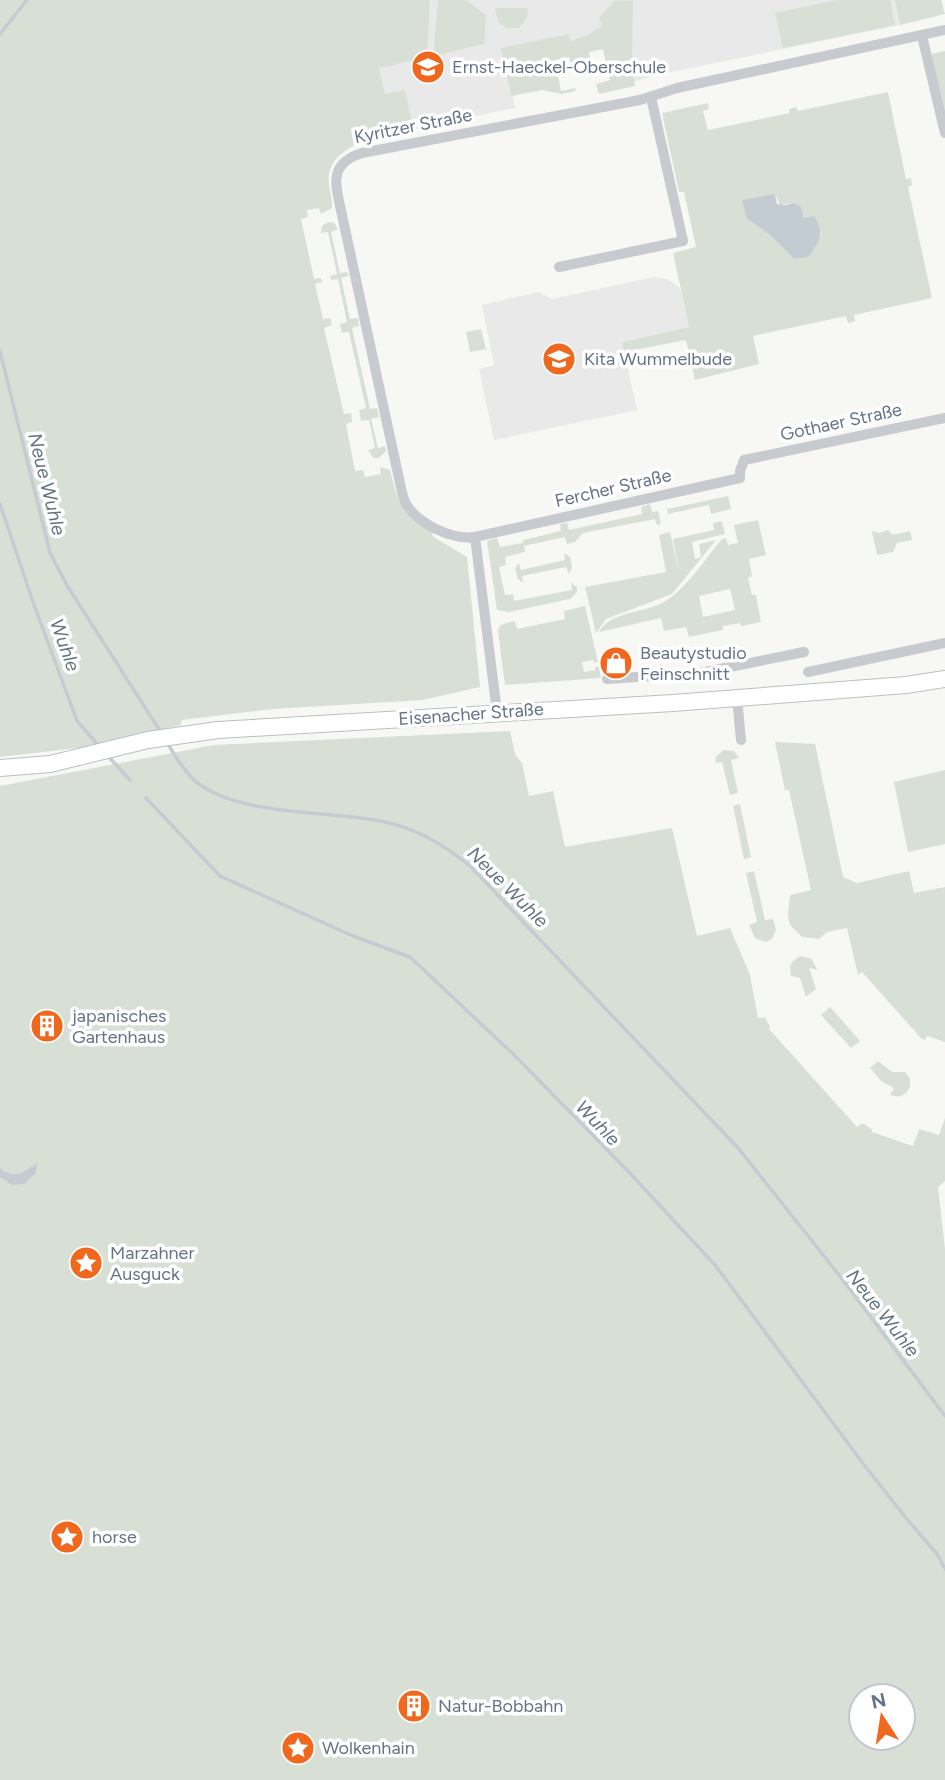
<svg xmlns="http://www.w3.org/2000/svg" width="945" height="1780" font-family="Figtree,sans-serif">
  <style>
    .built { fill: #e8e9e8 }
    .green { fill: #d8e0d5; fill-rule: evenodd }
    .water { fill: #c3ccd2 }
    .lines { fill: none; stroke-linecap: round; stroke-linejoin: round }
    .stream { stroke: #c3ccd2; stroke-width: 3.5 }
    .secondary-casing { stroke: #bbbfc5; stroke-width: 18 }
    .street { stroke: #c7cace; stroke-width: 10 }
    .secondary { stroke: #fff; stroke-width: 16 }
    .labels { text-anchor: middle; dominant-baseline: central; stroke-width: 7; stroke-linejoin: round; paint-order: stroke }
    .poi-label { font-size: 18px; fill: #647488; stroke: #fff; text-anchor: start }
    .street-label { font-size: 18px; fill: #647488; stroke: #fff }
    .water-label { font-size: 19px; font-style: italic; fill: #607683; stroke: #fff }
  </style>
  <rect width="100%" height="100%" fill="#f7f8f4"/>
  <g class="built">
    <polygon points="334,0 895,0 900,25 661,74 625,84 623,45 504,56 515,108 393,133 380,73"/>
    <polygon points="654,277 669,280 680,288 689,327 622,342 637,410 494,440 479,369 494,365 482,305 538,292 552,299"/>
  </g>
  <g class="green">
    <path d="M0 0H430L427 57 379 68 385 94 405 90 412 123 392 128 393 133C371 138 334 147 329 174 327 186 333 197 332 208L321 214 319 208 307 210 308 217 301 219 314 279 321 278 322 282 315 284 323 319 330 318 332 325 324 328 344 414 351 413 352 422 346 424 355 471 363 470 365 477 381 474 380 467 390 470C399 508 401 511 433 532L432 536 467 557 480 687 423 700 273 709 182 720 181 725 86 747 0 757Z"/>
    <polygon points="438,0 466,0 486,15 484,44 433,56"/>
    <polygon points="615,0 633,1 632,67 635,86 599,94 596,84 610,80 603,49 589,52 591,59 571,63 569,57 555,60 561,91 576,88 575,91 562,94 542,90 512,96 511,94 501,48 569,34 570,41 588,35 603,25 599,18"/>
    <polygon points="836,0 890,0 895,25 783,48 775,13"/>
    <polygon points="895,0 941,0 945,14 900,25"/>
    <polygon points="495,8 528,8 527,18 519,28 506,28 498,22"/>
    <polygon points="945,51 945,115 931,54"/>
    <path d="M888 92 906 179 911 178 912 185 908 187 932 298 854 315 855 321 848 323 846 316 753 336 759 364 695 380 686 340 624 352 622 342 689 327 673 253 696 247 684 192H679L662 113 708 103 709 109 703 111 708 130 790 113 789 109 796 107 798 111ZM775 194 780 205 793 203 801 206 804 218 821 234 814 250 794 259 770 235 747 219Z"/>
    <polygon points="328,222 334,223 338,229 331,232 340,273 347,272 349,276 341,278 350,319 358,318 359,326 352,328 370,409 377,408 379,417 371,419 378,448 385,446 386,451 379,458 373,458 368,450 375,448 369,420 361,421 359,410 366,408 349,332 342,333 340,324 347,322 338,279 331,280 330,276 337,274 328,232 321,233 322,226"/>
    <polygon points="481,329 486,349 470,352 466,332"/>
    <polygon points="728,496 731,509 711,514 709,505 668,514 667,509"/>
    <polygon points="650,504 652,512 658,511 661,524 657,525 655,519 583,533 575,542 567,544 565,537 524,546 525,552 505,557 506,565 499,567 505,595 513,594 514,601 572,590 571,583 577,587 577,592 570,599 509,612 497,610 487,541 497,538 500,547 523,543 523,540 561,531 560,524 567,523 569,530 642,514 641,507"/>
    <path d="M758 520 766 555 749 559 752 576 748 578 752 595H756L761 622 741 626 740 623 723 626V630L689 637 686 627 664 631 661 618 599 632C609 612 643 613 662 603 684 592 706 558 722 539L726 538 728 545 738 543 734 525ZM730 589 735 610 703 617 699 596Z"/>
    <polygon points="722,521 725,534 692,542 695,559 701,557 699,544 716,540 672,594 606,619 596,633 585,587 666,572 659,535 670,532 679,572 673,539 714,530 713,523"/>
    <polygon points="888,530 892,535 910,531 912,540 897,543 893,552 877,555 872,531 879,533"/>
    <polygon points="564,553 570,557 572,568 569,574 566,567 522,576 523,583 518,579 515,568 519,563 521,570 565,560"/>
    <polygon points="585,606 598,662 594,663 593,660 582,662 584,672 595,670 595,667 599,667 601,678 505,685 498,631 500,625 515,621 517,629 565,619 564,611"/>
    <path d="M510 731 515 754 522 763 529 796 553 791 565 847 672 828 697 936 730 928 750 975 758 1018 765 1017 770 1027 769 1029 857 1127 862 1123 872 1129V1132L913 1146 919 1129 939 1135 945 1118V1181L938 1187 945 1249V1780H0V786L214 745ZM861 1696H903V1738H861Z"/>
    <polygon points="775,742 815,744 843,877 857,883 909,871 914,893 945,887 945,1042 927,1036 925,1040 921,1038 862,972 858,975 847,928 827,932 819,939 802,937 790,925 788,916 790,895 811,890 789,790 785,790"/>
    <polygon points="723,750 734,751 739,758 731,760 738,793 730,795 722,762 715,763 716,757"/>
    <polygon points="945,770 945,844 908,852 894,782"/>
    <polygon points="740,804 751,857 744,859 733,806"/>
    <polygon points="754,871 765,920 773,919 776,930 772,939 766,942 755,938 749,925 757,922 746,873"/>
    <polygon points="800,956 812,959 817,970 809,968 816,989 806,997 800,978 791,976 790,966 792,962"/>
    <polygon points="830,1007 860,1041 851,1048 821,1015"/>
    <path d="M878 1061 892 1072H905L910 1079V1087C905 1096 900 1098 890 1095L894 1088 881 1081 870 1068Z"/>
  </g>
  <g class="water">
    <path d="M775 194 777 204 786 205 793 203 801 206 804 218 814 216C825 232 820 243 808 257L794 259 770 235 747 219 742 200Z"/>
    <path d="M37 1163 36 1173 24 1184 12 1185 0 1177V1168C13 1180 24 1173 37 1163Z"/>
  </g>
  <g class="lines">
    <g class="stream">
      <polyline points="0,34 27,0"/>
      <polyline points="0,351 50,553 68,587 162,734"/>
      <polyline points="0,504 33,602 77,721 99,746"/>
      <path d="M166 741C174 754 183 770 194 780 236 817 331 810 385 822 418 829 444 845 470 866L739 1149 843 1280 945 1416"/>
      <polyline points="107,755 130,780"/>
      <polyline points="146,798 220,876 353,936 410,957 513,1054 628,1171 715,1265 865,1466 906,1518 937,1554 945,1569"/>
    </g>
    <defs>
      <polyline id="secondary" points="0,768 50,764 148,740 218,730 673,703 906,685 945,679"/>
    </defs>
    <use href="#secondary" class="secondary-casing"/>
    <g class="street">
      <path d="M945 30 677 88 640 100 362 153C327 164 336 186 342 215L401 488C402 493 404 500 406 504 419 525 453 540 475 537L740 478V471L744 460 945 418"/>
      <polyline points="922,36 945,133"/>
      <polyline points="559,267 683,241 651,97"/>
      <polyline points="475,537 497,712"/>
      <polyline points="808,672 945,643"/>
      <polyline points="607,679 700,673 804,652"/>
      <polyline points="737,698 741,740"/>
    </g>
    <use href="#secondary" class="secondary"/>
  </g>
  <defs>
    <symbol id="school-disc" viewBox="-11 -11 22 22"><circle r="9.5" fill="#ef681d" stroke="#fff"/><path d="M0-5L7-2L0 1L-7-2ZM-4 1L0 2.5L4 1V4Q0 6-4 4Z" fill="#fff"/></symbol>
    <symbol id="shop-disc" viewBox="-11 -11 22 22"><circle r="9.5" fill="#ef681d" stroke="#fff"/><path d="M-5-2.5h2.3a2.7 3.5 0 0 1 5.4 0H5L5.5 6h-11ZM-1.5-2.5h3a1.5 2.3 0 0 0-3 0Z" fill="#fff"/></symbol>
    <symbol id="building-disc" viewBox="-11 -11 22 22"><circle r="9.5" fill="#ef681d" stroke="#fff"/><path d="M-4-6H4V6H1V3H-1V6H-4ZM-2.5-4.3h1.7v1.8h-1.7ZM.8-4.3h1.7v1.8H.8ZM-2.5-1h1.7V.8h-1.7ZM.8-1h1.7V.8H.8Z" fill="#fff"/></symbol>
    <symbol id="sight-disc" viewBox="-11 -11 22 22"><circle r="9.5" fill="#ef681d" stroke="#fff"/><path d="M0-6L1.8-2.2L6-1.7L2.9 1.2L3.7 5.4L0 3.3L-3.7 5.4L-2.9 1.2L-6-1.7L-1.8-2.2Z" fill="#fff"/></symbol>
  </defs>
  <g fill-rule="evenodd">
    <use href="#school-disc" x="409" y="48" width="38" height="38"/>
    <use href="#school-disc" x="540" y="340" width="38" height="38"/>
    <use href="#shop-disc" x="597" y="644" width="38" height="38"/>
    <use href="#building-disc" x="28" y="1007" width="38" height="38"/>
    <use href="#sight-disc" x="67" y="1244" width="38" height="38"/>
    <use href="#sight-disc" x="48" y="1518" width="38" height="38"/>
    <use href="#building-disc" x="395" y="1687" width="38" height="38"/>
    <use href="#sight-disc" x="279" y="1729" width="38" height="38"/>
  </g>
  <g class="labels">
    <g class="poi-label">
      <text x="452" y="67">Ernst-Haeckel-Oberschule</text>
      <text x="584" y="359">Kita Wummelbude</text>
      <text x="640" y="653">Beautystudio<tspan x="640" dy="21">Feinschnitt</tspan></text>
      <text x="72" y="1016">japanisches<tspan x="72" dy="21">Gartenhaus</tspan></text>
      <text x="110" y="1253">Marzahner<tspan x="110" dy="21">Ausguck</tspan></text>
      <text x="92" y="1537">horse</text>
      <text x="438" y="1706">Natur-Bobbahn</text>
      <text x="322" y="1748">Wolkenhain</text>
    </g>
    <g class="street-label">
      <text transform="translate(413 126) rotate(-11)">Kyritzer Straße</text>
      <text transform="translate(841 422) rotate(-12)">Gothaer Straße</text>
      <text transform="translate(613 488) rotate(-13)">Fercher Straße</text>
      <text transform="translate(471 714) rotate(-4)">Eisenacher Straße</text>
    </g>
    <g class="water-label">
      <text transform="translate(47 484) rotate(76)">Neue Wuhle</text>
      <text transform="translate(65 645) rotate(70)">Wuhle</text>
      <text transform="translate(508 887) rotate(45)">Neue Wuhle</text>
      <text transform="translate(598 1123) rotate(46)">Wuhle</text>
      <text transform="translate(883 1313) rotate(52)">Neue Wuhle</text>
    </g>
  </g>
  <g transform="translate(882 1717) rotate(348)"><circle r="33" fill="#ffffff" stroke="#c1c7cf" stroke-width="2"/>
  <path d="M0-5L12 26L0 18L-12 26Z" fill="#ef681d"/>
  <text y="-10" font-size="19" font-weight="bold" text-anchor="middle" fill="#647488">N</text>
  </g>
</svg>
